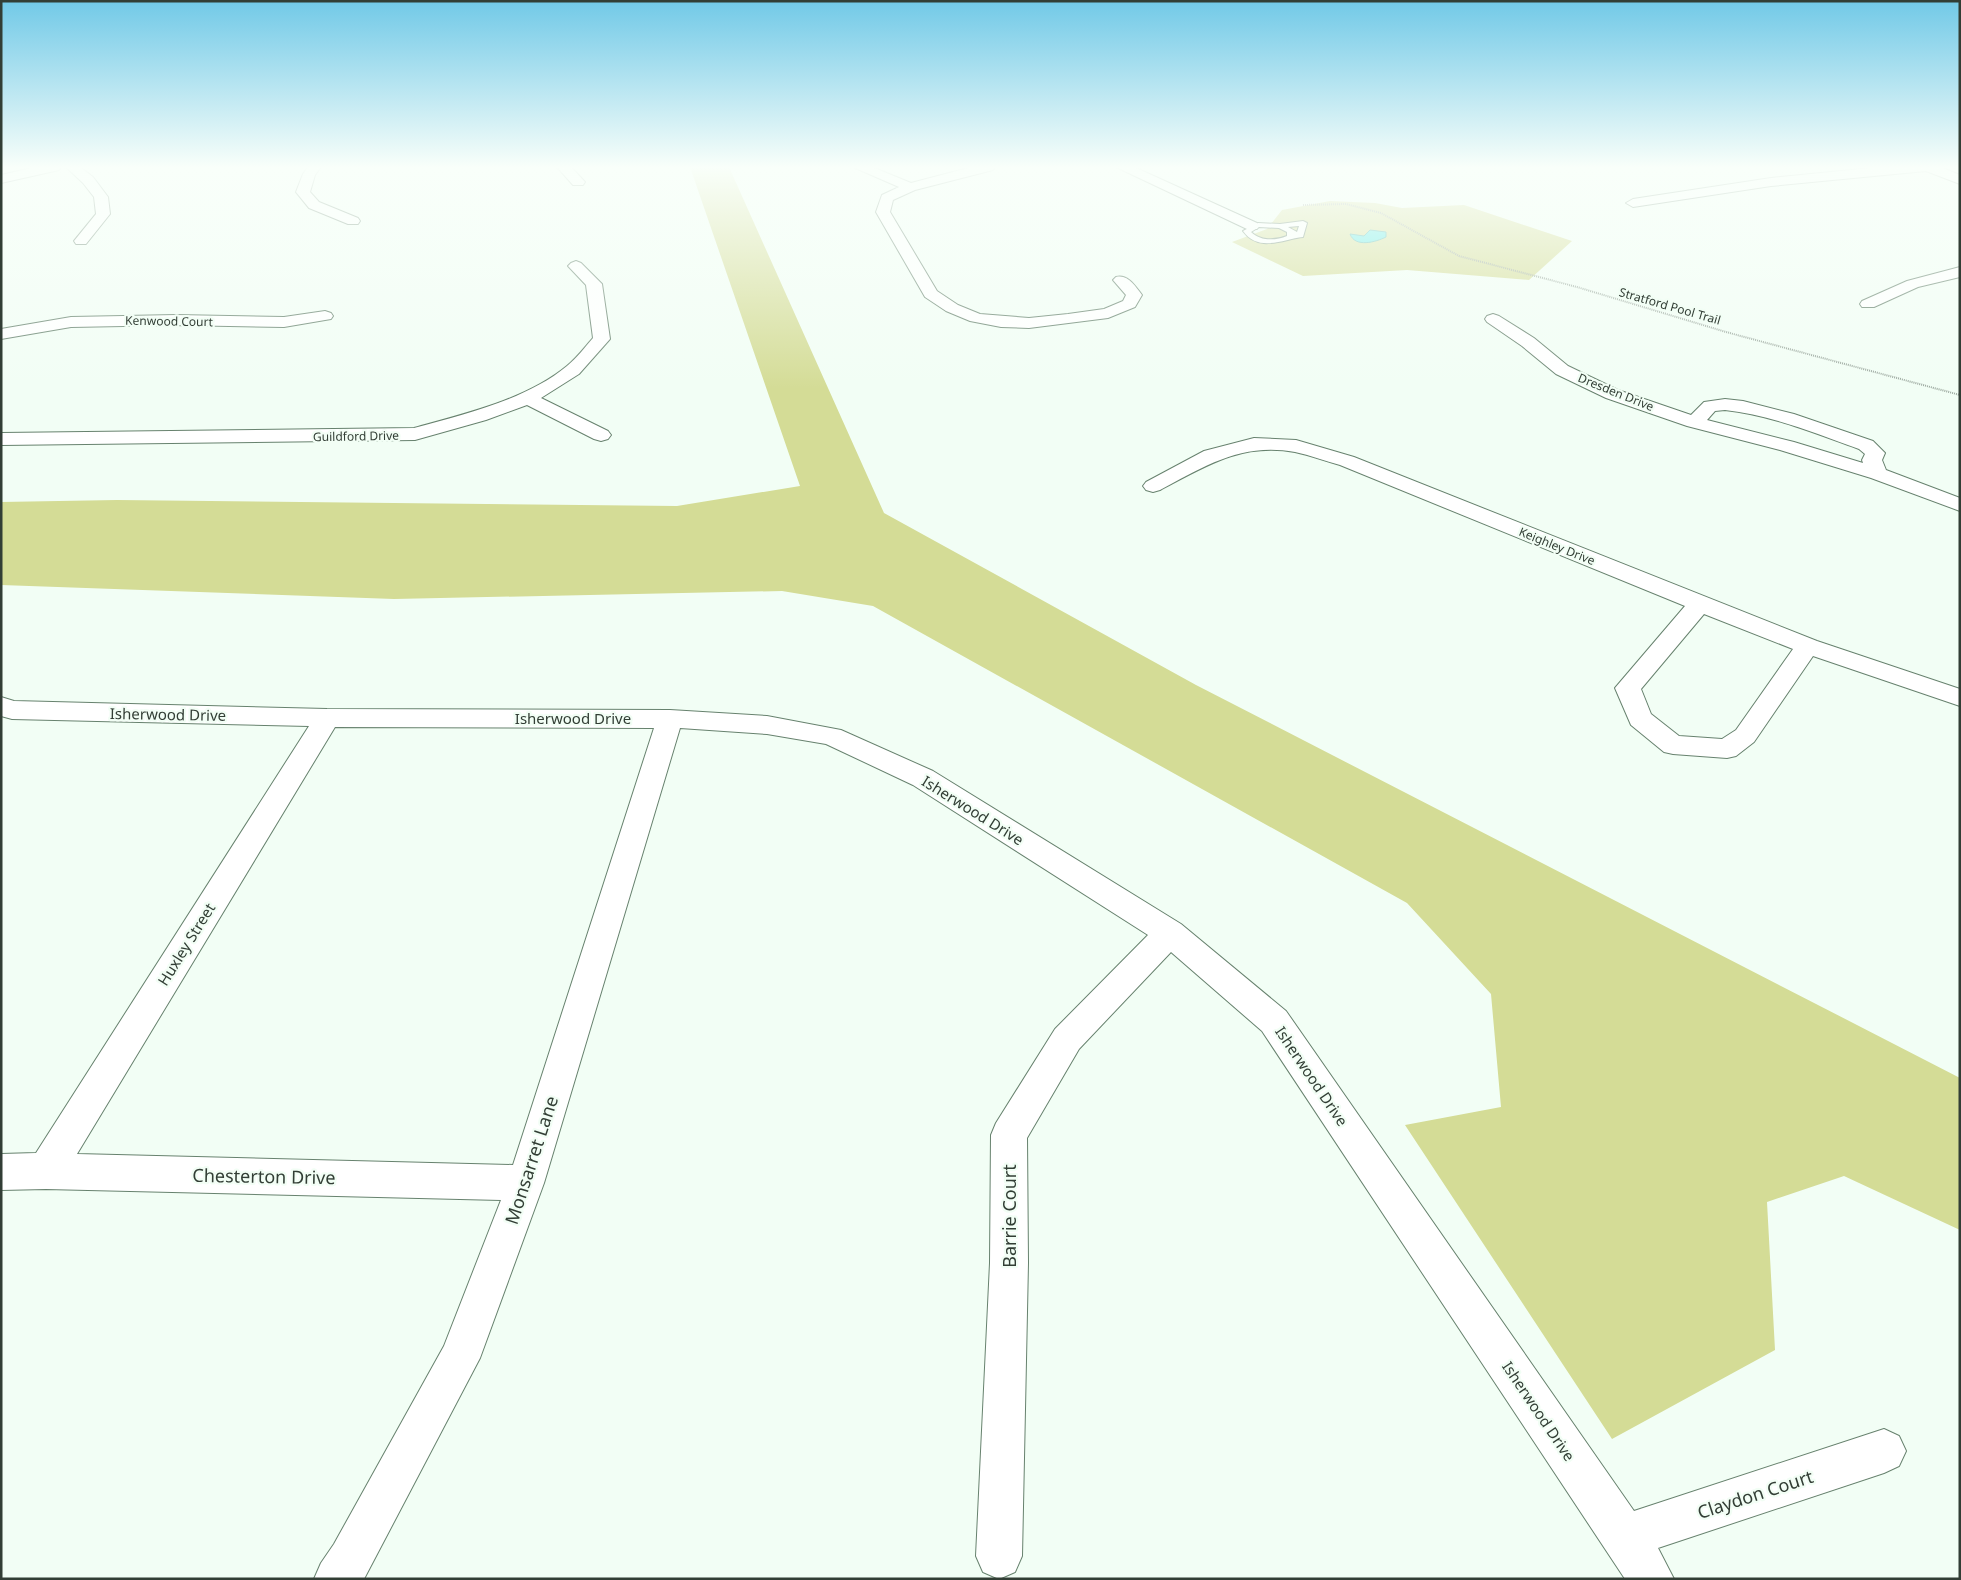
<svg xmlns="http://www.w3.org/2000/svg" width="1961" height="1580" font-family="'Noto Sans',sans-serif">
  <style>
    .green { fill: #d4dc96 }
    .water { fill: #5ee9e5; stroke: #51b6b0 }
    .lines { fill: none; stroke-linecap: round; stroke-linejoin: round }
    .service-casing { stroke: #67826e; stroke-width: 2 }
    .minor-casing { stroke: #67826e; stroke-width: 2 }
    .path { stroke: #9ba79e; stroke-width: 2; stroke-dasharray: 1 1; stroke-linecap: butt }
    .service { fill: #fff; fill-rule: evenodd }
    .minor { fill: #fff; fill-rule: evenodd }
    .labels { text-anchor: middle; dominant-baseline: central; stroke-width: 4.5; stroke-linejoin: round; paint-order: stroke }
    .far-street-label { font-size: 12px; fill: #323e35; stroke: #f2fef5 }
    .street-label { font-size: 15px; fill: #323e35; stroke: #f2fef5 }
    .near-street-label { font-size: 18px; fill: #323e35; stroke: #f2fef5 }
  </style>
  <rect width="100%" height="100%" fill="#f2fef5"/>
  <g class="green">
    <polygon points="690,167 729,167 884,513 1196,685 1960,1078 1960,1230 1844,1176 1767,1202 1775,1350 1612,1439 1405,1125 1501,1107 1491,994 1407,903 873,606 782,591 394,599 1,585 1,502 117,500 677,506 800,486"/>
    <polygon points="1330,201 1375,203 1402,208 1464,205 1572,241 1529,280 1407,270 1303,276 1232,242 1267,229 1282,210"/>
  </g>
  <path class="water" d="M1370 230 1386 232V237C1376 242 1355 248 1350 234L1364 236Z"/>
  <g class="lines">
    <defs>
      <path id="service" d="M1303 221 1307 223 1303 237C1283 239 1259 253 1243 231L1258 223 1280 224ZM1299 226 1297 232 1288 227ZM1259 227 1279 228 1287 232V236C1275 241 1260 241 1251 232Z"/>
      <g id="minor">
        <polygon points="36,167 61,167 59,170 1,183 1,175"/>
        <polygon points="66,167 80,167 93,177 108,197 110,214 86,244 76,244 74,241 96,214 94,197 83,183"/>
        <polygon points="308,167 321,167 315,175 310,192 319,202 358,218 360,221 358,224 348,224 309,208 296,192 303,174"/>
        <polygon points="557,167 571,167 585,182 583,185 573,185"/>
        <path d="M853 167H872L911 183 972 167H995L993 170 915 190 893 200 890 212 937 291 958 305 980 314 1029 318 1068 314 1104 309 1123 301 1126 295 1113 280 1116 277C1128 274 1135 286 1142 295L1135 307 1108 318 1029 328 1001 327 970 321 946 311 925 297 876 212 882 195 899 187Z"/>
        <polygon points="1116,167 1134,167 1257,223 1259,226 1257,229 1247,229"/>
        <polygon points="1881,167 1940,167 1960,175 1960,184 1926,171 1771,186 1633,207 1626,203 1633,199 1771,178"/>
        <path d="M576 261 581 263 602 284 610 339 579 374 541 398 608 431 611 435 608 439 601 441 594 439 527 405 486 420 415 440 1 445V433L414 428C464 414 526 400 567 366 577 358 585 347 593 338L586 285 568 266 571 263Z"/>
        <polygon points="1960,267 1960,277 1918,287 1874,307 1862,307 1860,304 1862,301 1907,281"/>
        <polygon points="325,311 331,313 333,316 331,319 284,327 176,325 71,327 1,339 1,329 71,317 176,315 284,317"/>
        <path d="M1493 314 1499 316 1534 338 1568 366 1618 390 1691 415 1704 402 1725 399 1743 401 1794 414 1873 441 1885 453 1882 460 1886 470 1960 498V511L1871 478 1780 450 1687 426 1606 398 1556 374 1522 346 1487 322 1485 319 1487 316ZM1725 410C1771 415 1815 433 1859 449L1865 454 1862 460 1863 463 1794 442 1707 420 1715 411Z"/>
        <path d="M1254 438 1296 440 1354 457 1817 641 1960 689V706L1813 656 1754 742 1736 756 1727 758 1673 754 1664 752 1631 725 1615 688 1685 606 1340 465C1325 461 1310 455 1295 452 1242 442 1205 466 1160 490L1153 492 1146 490 1143 486 1146 482 1204 451ZM1704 614 1793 649 1736 730 1722 739 1679 736 1651 714 1641 689Z"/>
        <path d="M1 697 14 701 327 709 670 710 767 716 841 730 933 771 1181 924 1286 1011 1634 1511 1884 1429 1899 1436 1906 1451 1899 1466 1884 1473 1658 1548 1674 1579H1625L1262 1031 1171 952 1079 1049 1027 1138 1028 1263 1022 1556 1015 1572 999 1579 983 1572 976 1556 990 1263 991 1135 996 1123 1055 1029 1148 935 913 785 826 744 767 734 680 728 544 1183 480 1358 364 1579H314L321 1563 334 1544 444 1346 501 1200 46 1189 1 1190V1154L36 1153 309 726 12 719 1 716ZM335 727 654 728 513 1165 77 1154Z"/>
      </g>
    </defs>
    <use href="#service" class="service-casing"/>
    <use href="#minor" class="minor-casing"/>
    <polyline class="path" points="1303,205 1346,204 1381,213 1459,256 1577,287 1726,332 1960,395"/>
    <use href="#service" class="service"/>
    <use href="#minor" class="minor"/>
  </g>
  <linearGradient id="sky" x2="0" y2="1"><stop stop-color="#71c9e7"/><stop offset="0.43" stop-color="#f9fffa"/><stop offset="1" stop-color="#f9fffa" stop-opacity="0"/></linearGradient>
  <rect width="1961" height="389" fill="url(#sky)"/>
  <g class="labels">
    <g class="far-street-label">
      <text transform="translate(1670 306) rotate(16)">Stratford Pool Trail</text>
      <text transform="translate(169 321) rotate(1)">Kenwood Court</text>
      <text transform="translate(1616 392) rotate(22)">Dresden Drive</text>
      <text transform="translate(356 436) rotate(-1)">Guildford Drive</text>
      <text transform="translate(1557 546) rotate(22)">Keighley Drive</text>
    </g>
    <g class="street-label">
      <text transform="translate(168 714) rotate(1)">Isherwood Drive</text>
      <text x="573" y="718">Isherwood Drive</text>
      <text transform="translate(973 810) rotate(32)">Isherwood Drive</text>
      <text transform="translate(186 944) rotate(-58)">Huxley Street</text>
      <text transform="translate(1312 1076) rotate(56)">Isherwood Drive</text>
      <text transform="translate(1539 1411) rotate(56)">Isherwood Drive</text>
    </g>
    <g class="near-street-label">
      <text transform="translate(531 1160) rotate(-72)">Monsarret Lane</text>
      <text transform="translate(264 1176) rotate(1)">Chesterton Drive</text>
      <text transform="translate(1009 1216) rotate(-90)">Barrie Court</text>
      <text transform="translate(1755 1494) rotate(-18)">Claydon Court</text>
    </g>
  </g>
  <rect width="1961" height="1580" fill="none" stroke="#323e35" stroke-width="5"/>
</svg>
